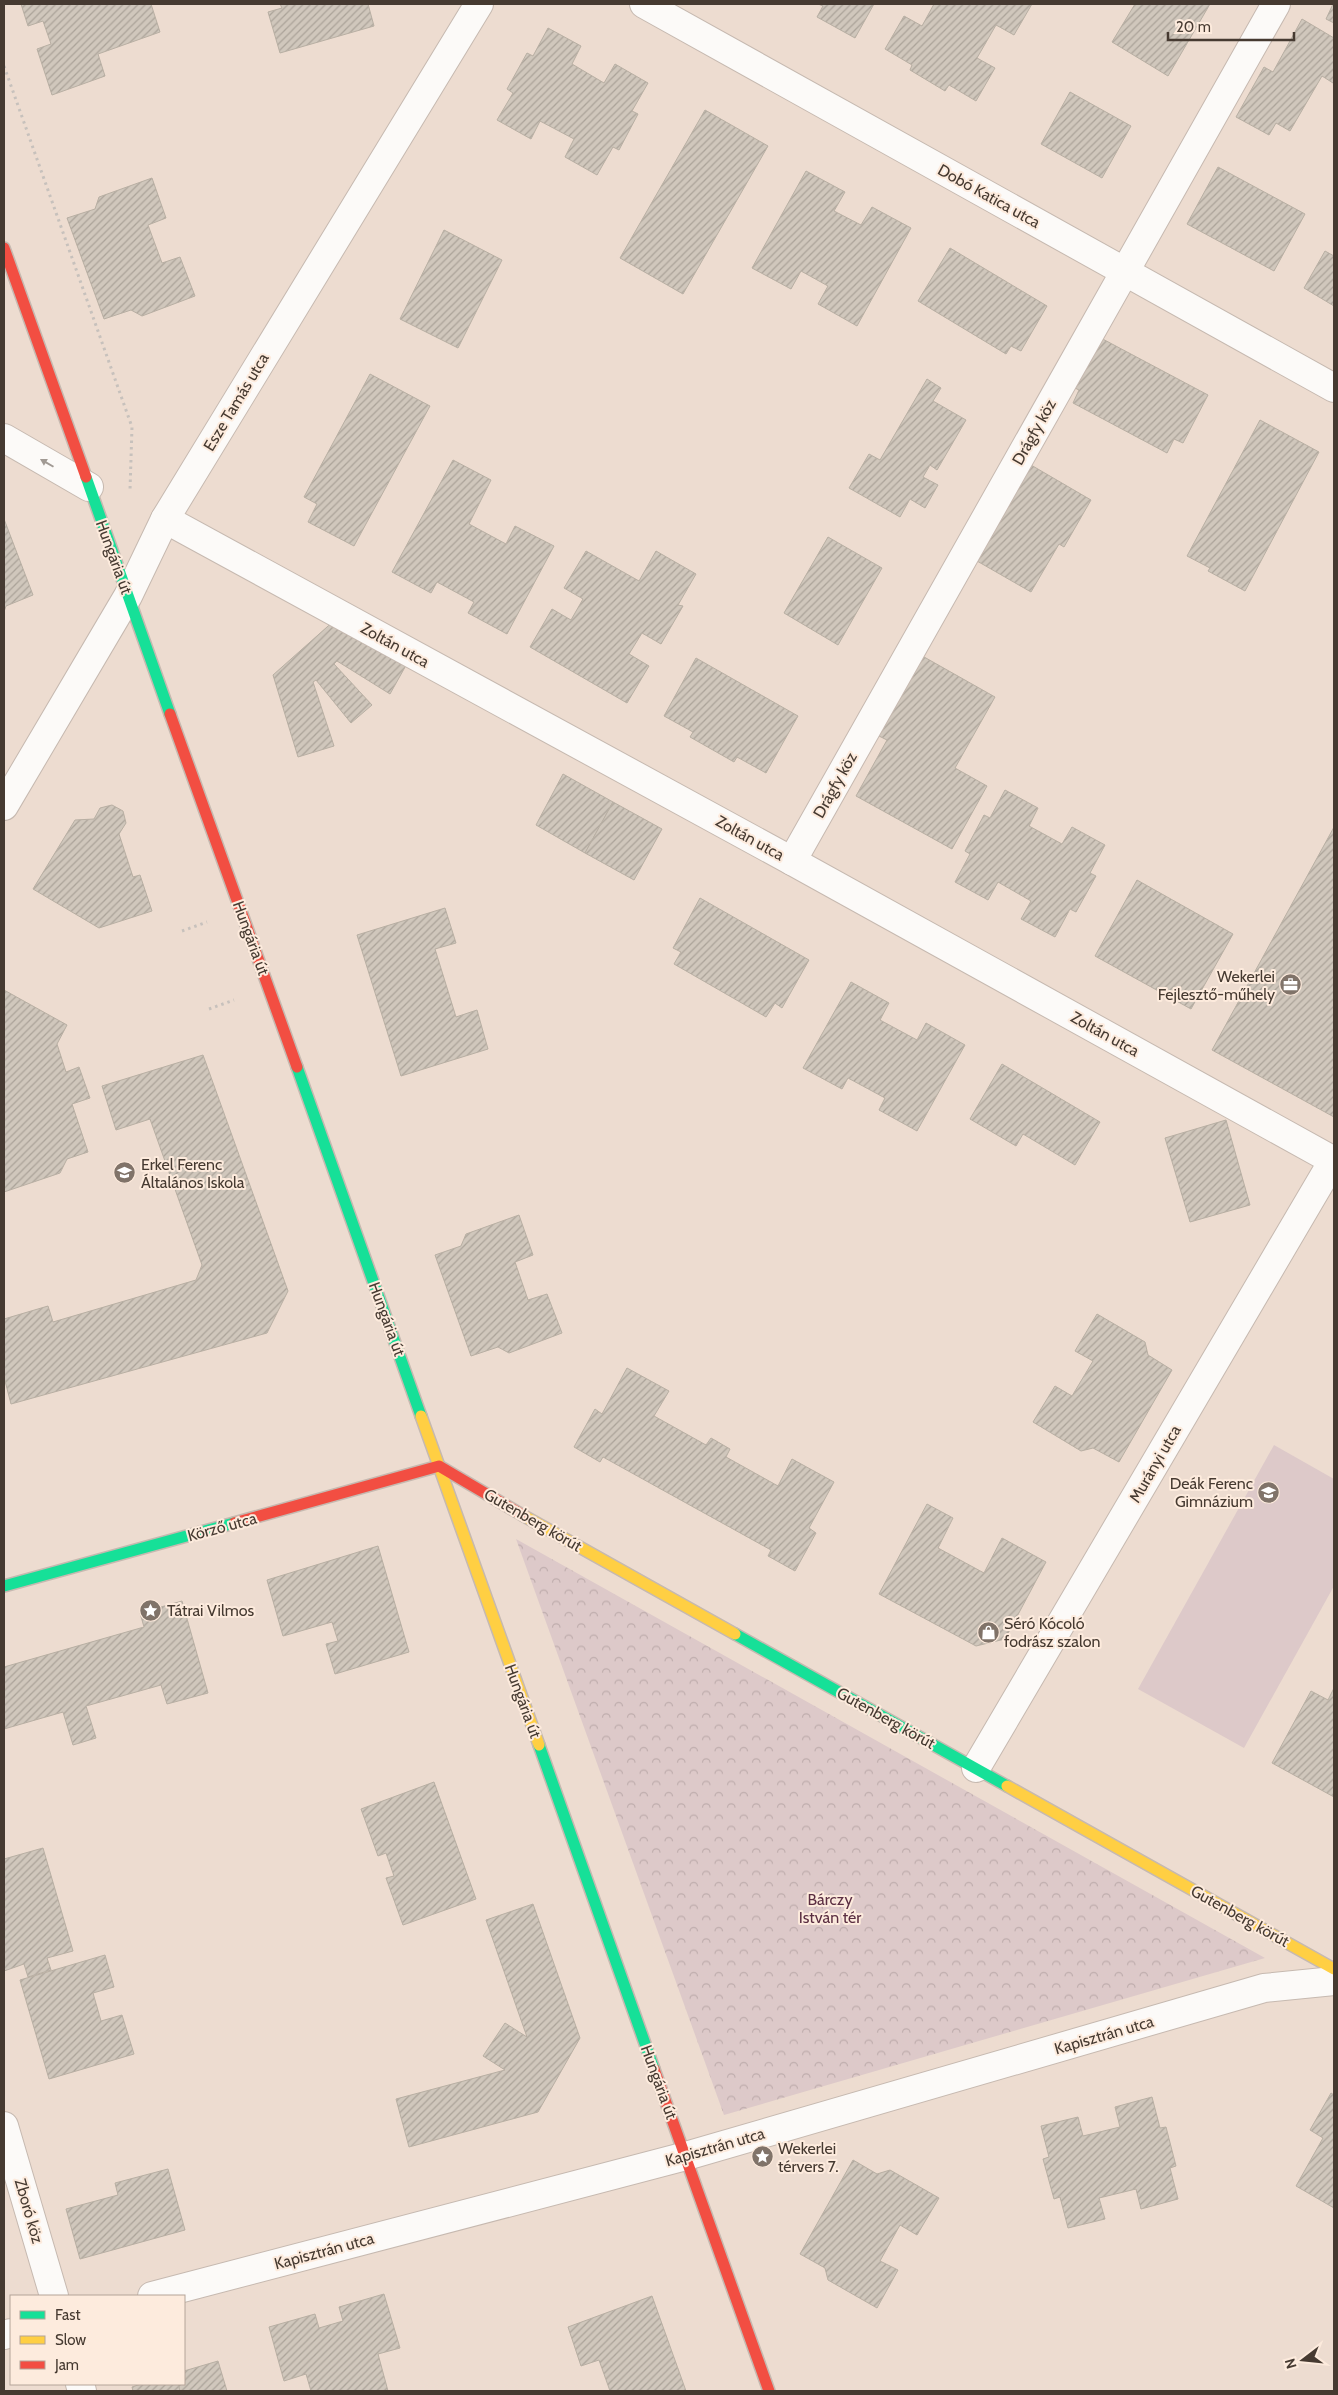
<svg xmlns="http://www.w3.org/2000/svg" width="1338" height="2395" font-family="Cabin,sans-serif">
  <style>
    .green { fill: #ddc9c9 }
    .park { fill: url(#park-crowns) }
    .building { fill: url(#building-hatch); stroke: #b8afa3 }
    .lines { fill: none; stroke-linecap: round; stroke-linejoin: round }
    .street-casing { stroke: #c6b9b0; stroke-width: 30 }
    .fast-casing { stroke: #c6b9b0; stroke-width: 14 }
    .slow-casing { stroke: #c6b9b0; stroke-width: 14 }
    .jam-casing { stroke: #c6b9b0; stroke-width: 14 }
    .path { stroke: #c7c1bc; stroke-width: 3; stroke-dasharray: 2.5 4; stroke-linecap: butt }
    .street { stroke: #fcfaf8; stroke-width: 28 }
    .fast { stroke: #16e098; stroke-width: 11 }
    .slow { stroke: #ffcf43; stroke-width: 11 }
    .jam { stroke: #f24e42; stroke-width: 11 }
    .oneway { fill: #a19a94 }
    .labels { text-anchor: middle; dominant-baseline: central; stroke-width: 4; stroke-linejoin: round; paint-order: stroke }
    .street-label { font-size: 16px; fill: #463a31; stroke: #fdebdd }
    .poi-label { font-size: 16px; fill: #463a31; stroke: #fdebdd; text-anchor: start }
    .park-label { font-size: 16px; fill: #5b2e42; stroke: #fdebdd }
  </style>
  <defs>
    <pattern id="park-crowns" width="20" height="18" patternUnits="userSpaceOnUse" patternTransform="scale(1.25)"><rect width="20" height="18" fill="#ddc9c9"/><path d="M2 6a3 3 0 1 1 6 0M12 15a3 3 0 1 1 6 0" fill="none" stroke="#bfadad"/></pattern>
    <pattern id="building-hatch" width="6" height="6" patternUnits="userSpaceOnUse" patternTransform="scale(1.25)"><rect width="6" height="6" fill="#d0c7bc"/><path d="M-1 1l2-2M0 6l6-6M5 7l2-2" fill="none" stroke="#aba399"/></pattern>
  </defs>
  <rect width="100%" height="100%" fill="#eddcd0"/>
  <polygon class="green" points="1274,1445 1334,1479 1334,1586 1244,1748 1138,1689"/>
  <polygon class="park" points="516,1539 1265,1958 724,2115"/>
  <g class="building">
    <polygon points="21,4 151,4 160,32 98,54 105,76 52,95 37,49 51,44 43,21 28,26"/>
    <polygon points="280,4 368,4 374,26 280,53 268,12 282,8"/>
    <polygon points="818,4 874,4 855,38 817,17 823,6"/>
    <polygon points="934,4 1032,4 1014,35 996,25 977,58 995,68 976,101 949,85 945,91 910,70 912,65 885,49 904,16 922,26"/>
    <polygon points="1135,4 1210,4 1168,76 1112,42"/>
    <polygon points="1333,4 1334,4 1334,23 1326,19"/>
    <polygon points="1302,19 1334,38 1334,81 1333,83 1322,76 1290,131 1276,123 1269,135 1236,117 1264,67 1273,72"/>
    <polygon points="548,28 581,46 572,64 604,83 615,64 648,83 632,111 638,114 619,150 613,147 597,175 565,157 574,139 540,121 531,139 497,120 513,93 507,89 527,53 533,56"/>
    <polygon points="1070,92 1131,126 1102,178 1041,144"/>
    <polygon points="705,110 768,146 683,294 620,258"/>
    <polygon points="1218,167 1305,214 1274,271 1187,224"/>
    <polygon points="806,171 845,192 834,211 861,225 872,207 911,228 857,326 818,304 828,286 801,271 791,289 752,268"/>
    <polygon points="152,178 166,218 148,225 162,263 180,257 195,296 142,316 131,310 104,319 67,218 95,209 99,197"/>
    <polygon points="444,230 502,260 458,348 400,319"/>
    <polygon points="950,248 1047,306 1021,351 1011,346 1006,354 918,301"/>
    <polygon points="1325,251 1334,256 1334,306 1304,288"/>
    <polygon points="1097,336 1208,395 1183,443 1174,439 1167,453 1073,403 1079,390 1071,386"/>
    <polygon points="370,374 430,406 354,546 308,522 317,504 304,497"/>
    <polygon points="927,379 941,388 933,401 966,420 937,470 930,465 923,477 938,485 925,508 910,499 900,517 849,488 869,454 880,460"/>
    <polygon points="1260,420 1319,452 1245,591 1208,571 1210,568 1187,556"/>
    <polygon points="453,460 491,480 469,524 506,544 515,526 554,546 507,634 468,613 474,602 437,582 431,593 392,572"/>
    <polygon points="1031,465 1091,500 1064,547 1059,544 1031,592 977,561"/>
    <polygon points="4,519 33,595 6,606 4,612"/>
    <polygon points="828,537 882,568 838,645 784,613"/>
    <polygon points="586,551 639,581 656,551 696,574 678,605 683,606 661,644 642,633 629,654 649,666 627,703 530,647 552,609 571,620 583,599 564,588"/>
    <polygon points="336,619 409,660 390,694 337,661 334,664 372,705 351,723 316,680 313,682 334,746 298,757 273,675"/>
    <polygon points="917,653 995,697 955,768 987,786 952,849 856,796 887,740 873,733"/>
    <polygon points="696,658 798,716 766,773 737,757 734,762 690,737 693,732 664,716"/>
    <polygon points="563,774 613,802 585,853 536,825"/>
    <polygon points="1005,790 1038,808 1029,826 1062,844 1072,827 1105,845 1090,873 1096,876 1076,912 1070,909 1055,937 1021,919 1031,901 998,882 988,900 955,882 970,854 965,851 984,815 990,818"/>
    <polygon points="613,802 662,829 634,880 585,853"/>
    <polygon points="112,805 123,811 126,823 119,834 133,877 140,875 152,911 99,928 33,889 75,820 94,819 100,808"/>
    <polygon points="1334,827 1334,1117 1212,1050"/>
    <polygon points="1137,880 1233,934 1191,1009 1095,956"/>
    <polygon points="700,898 809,960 782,1008 775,1003 766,1017 674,964 681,952 673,948"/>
    <polygon points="445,908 456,943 435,949 456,1017 477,1010 488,1049 401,1076 357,935"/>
    <polygon points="851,982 889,1003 880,1020 917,1040 926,1023 965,1045 917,1131 879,1110 885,1098 848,1078 842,1089 803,1068"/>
    <polygon points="4,990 67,1025 57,1044 66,1072 79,1067 90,1098 72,1104 88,1152 67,1159 60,1173 4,1192"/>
    <polygon points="203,1055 288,1291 267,1333 11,1404 4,1377 4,1319 48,1306 53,1322 196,1280 202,1265 150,1119 116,1130 102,1086"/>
    <polygon points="1002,1064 1100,1122 1075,1165 1023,1134 1016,1146 970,1119"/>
    <polygon points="1226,1120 1250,1205 1190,1222 1165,1138"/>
    <polygon points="519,1215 533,1255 515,1262 528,1300 547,1294 562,1333 509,1353 498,1347 471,1356 435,1255 461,1246 466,1234"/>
    <polygon points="1097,1314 1145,1342 1148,1355 1172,1370 1119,1462 1093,1448 1081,1451 1033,1422 1055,1386 1072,1396 1093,1361 1075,1351"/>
    <polygon points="627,1368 669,1391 654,1416 706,1445 711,1438 730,1449 726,1457 778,1486 792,1459 834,1482 809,1528 816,1533 795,1571 768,1556 771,1550 603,1457 600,1462 574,1447 595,1409 602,1414"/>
    <polygon points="927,1504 953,1518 938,1548 984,1573 1002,1538 1046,1562 1005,1639 976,1646 879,1594"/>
    <polygon points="378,1546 409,1652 335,1674 326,1644 338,1641 332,1622 283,1636 267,1580"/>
    <polygon points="182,1601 208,1693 167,1704 161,1685 86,1706 96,1738 73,1745 63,1712 4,1729 4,1667 144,1627 140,1613"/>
    <polygon points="1334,1688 1334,1797 1272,1763 1311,1691 1328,1700"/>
    <polygon points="434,1782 476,1899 403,1925 386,1878 394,1876 386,1853 378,1856 361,1809"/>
    <polygon points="43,1848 73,1951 47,1958 51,1970 28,1977 24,1964 4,1971 4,1859"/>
    <polygon points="533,1904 580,2038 538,2112 409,2147 396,2099 505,2070 483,2056 505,2023 527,2037 486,1920"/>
    <polygon points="105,1955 114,1987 93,1993 101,2021 122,2015 134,2054 49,2079 20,1980"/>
    <polygon points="1331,2093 1334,2095 1334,2208 1296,2186 1323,2138 1310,2130"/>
    <polygon points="1152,2097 1160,2128 1166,2127 1176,2166 1170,2168 1178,2199 1141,2209 1136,2189 1099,2198 1105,2219 1068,2228 1060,2197 1054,2199 1043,2159 1049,2157 1041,2126 1078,2117 1083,2136 1120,2127 1115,2107"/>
    <polygon points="853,2160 877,2174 890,2170 939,2198 917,2235 900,2225 880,2261 898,2270 877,2308 828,2280 825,2268 800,2254"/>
    <polygon points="168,2169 185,2230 80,2259 66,2209 118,2195 115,2183"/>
    <polygon points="384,2294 400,2348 378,2354 388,2391 311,2391 306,2374 284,2381 269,2327 315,2314 319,2328 343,2321 339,2307"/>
    <polygon points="652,2296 686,2391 610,2391 599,2360 581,2366 568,2327"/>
    <polygon points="218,2361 227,2391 180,2391 178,2384 184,2384 184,2371"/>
    <polygon points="141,2384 178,2384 180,2391 133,2391 132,2387"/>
  </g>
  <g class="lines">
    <defs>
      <g id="street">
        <polyline points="644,4 1334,388"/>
        <polyline points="4,438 89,487"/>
        <polyline points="165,519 792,861 1334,1161"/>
        <polyline points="4,806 128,596 165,519 479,4"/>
        <polyline points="792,861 1276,4"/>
        <polyline points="976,1768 1334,1159"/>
        <polyline points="4,2126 54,2296"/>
        <polyline points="152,2296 686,2156 1264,1988 1334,1981"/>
        <polyline points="4,2335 11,2333"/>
        <polyline points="80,2384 82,2391"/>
      </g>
      <g id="fast">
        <polyline points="86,477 170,714"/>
        <polyline points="297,1067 421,1416"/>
        <polyline points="4,1586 234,1523"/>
        <polyline points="735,1634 1007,1786"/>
        <polyline points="539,1745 654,2069"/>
      </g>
      <g id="slow">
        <polyline points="421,1416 539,1745"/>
        <polyline points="524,1516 735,1634"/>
        <polyline points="1007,1786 1334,1969"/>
      </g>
      <g id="jam">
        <polyline points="4,248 86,477"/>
        <polyline points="170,714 297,1067"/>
        <polyline points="234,1523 439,1466 524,1516"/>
        <polyline points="654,2069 769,2391"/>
      </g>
    </defs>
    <use href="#street" class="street-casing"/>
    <use href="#fast" class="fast-casing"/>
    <use href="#slow" class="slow-casing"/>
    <use href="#jam" class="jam-casing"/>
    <g class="path">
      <polyline points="4,66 132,427 130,490"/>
      <polyline points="182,931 207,922"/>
      <polyline points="209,1009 234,1000"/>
    </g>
    <use href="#street" class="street"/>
    <use href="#fast" class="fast"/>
    <use href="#slow" class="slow"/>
    <use href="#jam" class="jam"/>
  </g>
  <defs><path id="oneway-solid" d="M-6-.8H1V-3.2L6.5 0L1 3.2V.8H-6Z" transform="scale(1.25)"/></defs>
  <use class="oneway" href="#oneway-solid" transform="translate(47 463) rotate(-150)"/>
  <defs>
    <symbol id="office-disc" viewBox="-11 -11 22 22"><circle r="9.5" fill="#807369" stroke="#fdebdd"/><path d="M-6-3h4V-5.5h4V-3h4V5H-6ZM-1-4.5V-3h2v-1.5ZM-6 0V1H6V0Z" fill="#fff"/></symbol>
    <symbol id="school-disc" viewBox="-11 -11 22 22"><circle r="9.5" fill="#807369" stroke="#fdebdd"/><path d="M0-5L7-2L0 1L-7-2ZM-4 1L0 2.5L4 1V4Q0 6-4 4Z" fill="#fff"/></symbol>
    <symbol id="sight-disc" viewBox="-11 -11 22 22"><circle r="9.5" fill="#807369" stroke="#fdebdd"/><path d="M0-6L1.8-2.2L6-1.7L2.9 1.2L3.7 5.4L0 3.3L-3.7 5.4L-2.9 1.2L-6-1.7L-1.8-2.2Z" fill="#fff"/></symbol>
    <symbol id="shop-disc" viewBox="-11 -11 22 22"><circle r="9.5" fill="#807369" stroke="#fdebdd"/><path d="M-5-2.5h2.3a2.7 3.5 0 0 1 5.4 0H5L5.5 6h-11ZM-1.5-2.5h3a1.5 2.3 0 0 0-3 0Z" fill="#fff"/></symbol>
  </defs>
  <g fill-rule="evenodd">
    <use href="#office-disc" x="1278" y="972" width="25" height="25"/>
    <use href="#school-disc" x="112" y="1160" width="25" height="25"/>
    <use href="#school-disc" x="1256" y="1480" width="25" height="25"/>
    <use href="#sight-disc" x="138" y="1598" width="25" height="25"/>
    <use href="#shop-disc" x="976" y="1620" width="25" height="25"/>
    <use href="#sight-disc" x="750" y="2144" width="25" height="25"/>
  </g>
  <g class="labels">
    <g class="street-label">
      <text transform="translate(989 196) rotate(29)">Dobó Katica utca</text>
      <text transform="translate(236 402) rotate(-59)">Esze Tamás utca</text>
      <text transform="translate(1034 432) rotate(-61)">Drágfy köz</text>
      <text transform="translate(114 557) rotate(70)">Hungária út</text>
      <text transform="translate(395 645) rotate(29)">Zoltán utca</text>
      <text transform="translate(835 785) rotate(-61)">Drágfy köz</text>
      <text transform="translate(750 838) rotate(29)">Zoltán utca</text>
      <text transform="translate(251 938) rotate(70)">Hungária út</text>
      <text transform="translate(1105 1034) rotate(29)">Zoltán utca</text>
      <text transform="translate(387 1319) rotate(70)">Hungária út</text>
      <text transform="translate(1155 1464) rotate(-60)">Murányi utca</text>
      <text transform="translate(533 1520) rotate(30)">Gutenberg körút</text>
      <text transform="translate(222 1527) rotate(-15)">Körző utca</text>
      <text transform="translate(523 1701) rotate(70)">Hungária út</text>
      <text transform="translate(886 1718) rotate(29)">Gutenberg körút</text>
      <text transform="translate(1240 1916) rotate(29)">Gutenberg körút</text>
      <text transform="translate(1104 2035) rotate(-16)">Kapisztrán utca</text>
      <text transform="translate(659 2082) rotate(70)">Hungária út</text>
      <text transform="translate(715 2147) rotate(-16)">Kapisztrán utca</text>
      <text transform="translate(29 2211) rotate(74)">Zboró köz</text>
      <text transform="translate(324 2251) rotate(-15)">Kapisztrán utca</text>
    </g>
    <g class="poi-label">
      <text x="1275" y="976" text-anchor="end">Wekerlei<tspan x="1275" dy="18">Fejlesztő-műhely</tspan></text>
      <text x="141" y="1164">Erkel Ferenc<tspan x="141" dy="18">Általános Iskola</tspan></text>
      <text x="1253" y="1483" text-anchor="end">Deák Ferenc<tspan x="1253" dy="18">Gimnázium</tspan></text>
      <text x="167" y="1610">Tátrai Vilmos</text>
      <text x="1004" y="1623">Séró Kócoló<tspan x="1004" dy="18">fodrász szalon</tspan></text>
      <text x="778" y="2148">Wekerlei<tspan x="778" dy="18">térvers 7.</tspan></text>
    </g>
    <g class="park-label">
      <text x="830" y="1899">Bárczy<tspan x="830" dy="18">István tér</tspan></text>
    </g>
  </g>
  <rect width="1338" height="2395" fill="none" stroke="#463a31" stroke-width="10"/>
  <rect x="10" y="2295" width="175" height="90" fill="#fdebdd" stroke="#b4a498"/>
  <rect x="20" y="2311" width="25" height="8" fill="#16e098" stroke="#b4a498"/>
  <text x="55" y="2320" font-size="15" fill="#463a31">Fast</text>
  <rect x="20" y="2336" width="25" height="8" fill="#ffcf43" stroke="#b4a498"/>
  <text x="55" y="2345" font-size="15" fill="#463a31">Slow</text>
  <rect x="20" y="2361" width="25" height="8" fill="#f24e42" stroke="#b4a498"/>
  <text x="55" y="2370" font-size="15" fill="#463a31">Jam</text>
  <g transform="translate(1303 2360) rotate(254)" stroke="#fdebdd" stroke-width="4" paint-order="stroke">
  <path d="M0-4L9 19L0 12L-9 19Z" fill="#463a31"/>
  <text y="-8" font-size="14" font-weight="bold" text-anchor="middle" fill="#463a31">N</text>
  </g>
  <path d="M1168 32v8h126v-8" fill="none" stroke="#463a31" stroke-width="2.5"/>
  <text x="1176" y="32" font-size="15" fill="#463a31" stroke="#fdebdd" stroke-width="4" paint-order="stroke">20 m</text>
</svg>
